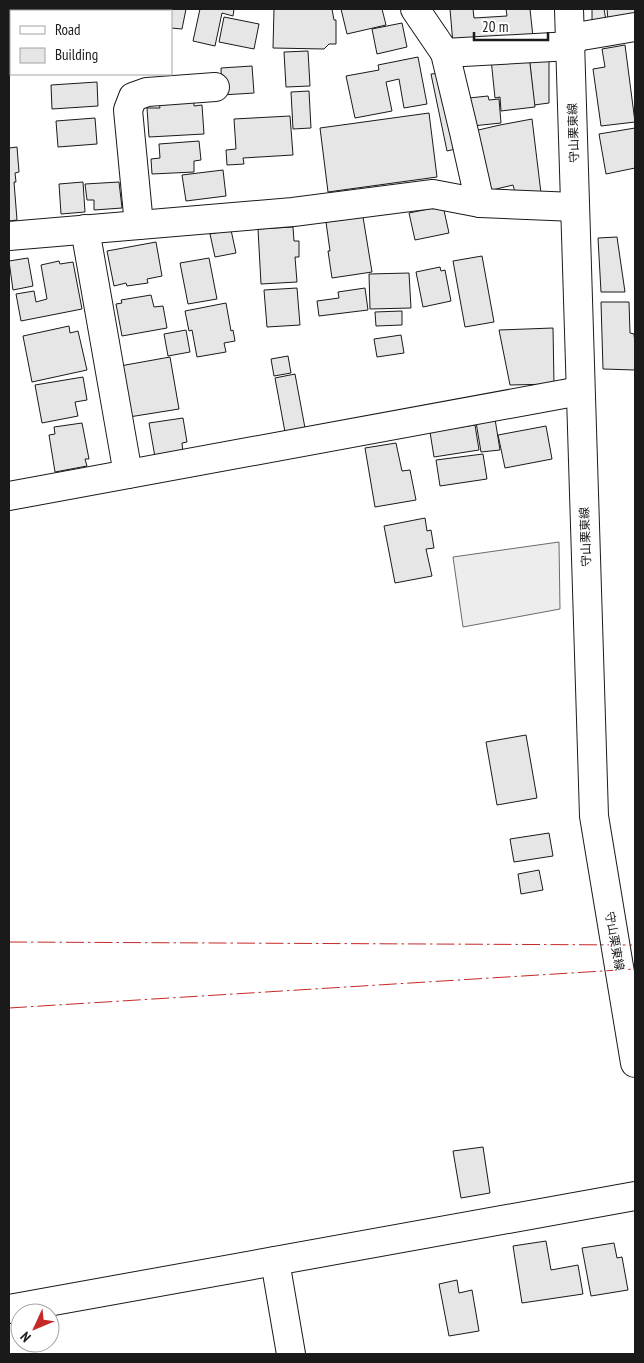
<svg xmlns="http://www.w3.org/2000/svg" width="644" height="1363" font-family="'PT Sans Narrow','Noto Sans JP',sans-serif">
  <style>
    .parking { fill: #ededed; stroke: #6a6a6a }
    .building { fill: #e6e6e6; stroke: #1a1a1a }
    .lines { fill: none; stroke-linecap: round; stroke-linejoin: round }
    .minor-casing { stroke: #1a1a1a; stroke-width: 30 }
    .major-casing { stroke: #1a1a1a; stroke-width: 30 }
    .minor { stroke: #fff; stroke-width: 28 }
    .major { stroke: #fff; stroke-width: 28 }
    .power { stroke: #c62828; stroke-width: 1; stroke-dasharray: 18 4 2.5 4; stroke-linecap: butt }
    .labels { text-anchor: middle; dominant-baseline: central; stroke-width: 4; stroke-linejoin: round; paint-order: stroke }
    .street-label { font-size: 12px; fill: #1a1a1a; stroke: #fff }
  </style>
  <rect width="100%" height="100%" fill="#fff"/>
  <polygon class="parking" points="559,542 560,609 463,627 453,557"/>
  <g class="building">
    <polygon points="9,9 31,9 32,11 11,11 11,29 9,29"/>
    <polygon points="61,9 126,9 125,11 61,11"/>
    <polygon points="140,9 186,9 182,29 171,28 171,11 140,11"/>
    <polygon points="200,9 234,9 233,16 222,13 215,46 193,41"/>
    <polygon points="274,9 332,9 334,20 336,20 336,44 329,44 324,49 273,48"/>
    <polygon points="341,9 382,9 386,25 347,34"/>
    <polygon points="450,9 473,9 474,18 507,16 506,9 530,9 533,37 453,44"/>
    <polygon points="592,9 604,9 607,26 592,28"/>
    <polygon points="607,9 635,9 635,15 608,20"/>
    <polygon points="224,17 259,24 254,49 219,42"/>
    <polygon points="402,23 407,47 377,54 372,29"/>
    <polygon points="9,32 11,32 11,69 9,70"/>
    <polygon points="625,45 635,122 601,126 593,69 605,67 602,49"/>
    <polygon points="308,51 310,86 286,87 284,52"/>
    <polygon points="549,52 549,103 534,105 529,55"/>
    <polygon points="529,55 535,107 501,111 500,97 495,98 491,59"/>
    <polygon points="418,57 427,104 404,108 399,79 386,82 392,111 355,118 346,76 379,70 378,65"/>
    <polygon points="252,66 254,93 222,95 221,68"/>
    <polygon points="442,73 460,148 447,151 431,74"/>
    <polygon points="97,82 98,106 52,109 51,85"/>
    <polygon points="309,91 311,128 293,129 291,92"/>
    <polygon points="488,96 489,100 499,99 501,123 472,126 469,98"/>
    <polygon points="194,101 194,106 202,105 204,134 149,137 147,108 160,108 159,103"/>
    <polygon points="429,113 437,177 328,192 320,128"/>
    <polygon points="290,116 293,155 243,158 244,164 227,165 226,150 236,149 234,119"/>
    <polygon points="95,118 97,144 58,147 56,121"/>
    <polygon points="532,119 541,193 516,196 513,185 488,191 474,131 500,125"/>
    <polygon points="635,128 635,168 606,174 599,134"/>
    <polygon points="199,141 201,160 194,161 194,172 152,174 151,159 160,158 159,144"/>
    <polygon points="17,147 19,172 15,173 16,182 14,182 17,220 9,221 9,148"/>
    <polygon points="223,170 226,196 186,201 182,175"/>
    <polygon points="83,182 85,212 61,214 59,184"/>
    <polygon points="119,182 122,208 94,210 94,200 87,200 85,184"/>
    <polygon points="443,206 449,233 415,240 409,213"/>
    <polygon points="363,217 372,272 332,278 328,251 330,251 326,222"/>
    <polygon points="293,227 294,241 299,241 299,257 295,257 297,282 261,284 258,229"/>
    <polygon points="231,230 236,253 215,257 210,234"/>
    <polygon points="617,237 625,292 601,292 598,238"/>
    <polygon points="156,242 162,276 147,279 148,283 127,286 126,283 114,286 107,251"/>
    <polygon points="482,256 494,322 465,327 453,261"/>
    <polygon points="28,258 33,286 13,290 9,261"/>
    <polygon points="209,258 217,299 188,304 180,263"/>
    <polygon points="59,261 60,264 73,262 82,309 21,321 16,294 34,291 36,302 47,299 41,265"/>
    <polygon points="440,267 441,271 445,270 451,301 423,307 416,272"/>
    <polygon points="409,273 411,308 370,309 369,274"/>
    <polygon points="297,288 300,325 267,327 264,290"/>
    <polygon points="365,288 368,310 319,316 317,301 339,298 338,292"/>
    <polygon points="151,295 154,307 163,306 167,328 122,336 116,304 122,303 121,300"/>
    <polygon points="601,302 629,302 630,333 634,334 635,344 635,370 603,369"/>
    <polygon points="226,303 231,331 233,330 235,341 224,343 226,352 197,357 192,330 189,331 185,311"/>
    <polygon points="402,311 402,325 376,326 375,312"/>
    <polygon points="69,326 70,333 78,331 87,370 32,382 23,336"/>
    <polygon points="553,328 554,384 510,385 499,330"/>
    <polygon points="186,330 190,352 168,356 164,334"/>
    <polygon points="401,335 404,353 377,357 374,339"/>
    <polygon points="288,356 291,373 274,376 271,359"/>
    <polygon points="170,357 179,409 129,417 120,366"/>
    <polygon points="295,374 305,428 285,432 275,378"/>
    <polygon points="83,377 87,400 75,402 78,416 42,423 35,385"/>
    <polygon points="183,418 187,442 182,443 183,453 155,457 149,423"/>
    <polygon points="495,419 500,450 481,452 476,422"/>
    <polygon points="82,423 89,459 85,459 87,466 55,472 49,435 55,434 54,427"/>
    <polygon points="475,425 479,450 434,457 430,432"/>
    <polygon points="546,426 552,459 505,468 498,435"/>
    <polygon points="396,443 402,471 410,470 416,500 375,507 365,448"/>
    <polygon points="483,454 487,479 440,486 436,460"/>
    <polygon points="425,518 427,531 431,530 434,548 426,549 432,576 395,583 384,526"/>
    <polygon points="526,735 537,798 497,805 486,742"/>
    <polygon points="549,833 553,856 514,862 510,839"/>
    <polygon points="539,870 543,890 521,894 518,874"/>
    <polygon points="483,1147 490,1193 461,1198 453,1151"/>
    <polygon points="546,1241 551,1270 578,1265 583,1294 522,1303 513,1246"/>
    <polygon points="614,1243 617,1258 622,1257 628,1290 591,1296 582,1248"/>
    <polygon points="457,1280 459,1293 472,1290 479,1331 449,1336 439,1284"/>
  </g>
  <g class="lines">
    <defs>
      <g id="minor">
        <polyline points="415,9 445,53 464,132 480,203"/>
        <polyline points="570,38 635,27"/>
        <polyline points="445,53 571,46"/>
        <polyline points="139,225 128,110 133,97 147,92 215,87"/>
        <polyline points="85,229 128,474"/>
        <polyline points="9,236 293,212 433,194 480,203 575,207"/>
        <polyline points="9,496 580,391"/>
        <polyline points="275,1261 291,1354"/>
        <polyline points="9,1309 635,1196"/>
      </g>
      <polyline id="major" points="569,9 594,816 635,1063"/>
    </defs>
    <use href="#minor" class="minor-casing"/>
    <use href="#major" class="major-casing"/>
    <use href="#minor" class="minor"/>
    <use href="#major" class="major"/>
    <g class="power">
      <polyline points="9,942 635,945"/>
      <polyline points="9,1008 635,969"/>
    </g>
  </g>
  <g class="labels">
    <g class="street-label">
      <text transform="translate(573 133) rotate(-92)">守山栗東線</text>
      <text transform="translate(585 537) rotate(-92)">守山栗東線</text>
      <text transform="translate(615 941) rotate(80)">守山栗東線</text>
    </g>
  </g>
  <rect width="644" height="1363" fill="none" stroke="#1a1a1a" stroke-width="20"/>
  <rect x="10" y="10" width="162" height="65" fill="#ffffff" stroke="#a3a3a3"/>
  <rect x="20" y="26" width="25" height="8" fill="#ffffff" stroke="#a3a3a3"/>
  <text x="55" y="35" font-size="15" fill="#1a1a1a">Road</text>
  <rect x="20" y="48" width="25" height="15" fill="#e6e6e6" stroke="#a3a3a3"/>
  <text x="55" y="60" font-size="15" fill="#1a1a1a">Building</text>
  <g transform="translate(35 1328) rotate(226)"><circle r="24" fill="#ffffff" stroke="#a3a3a3"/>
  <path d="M0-4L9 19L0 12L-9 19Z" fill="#c62828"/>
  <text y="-8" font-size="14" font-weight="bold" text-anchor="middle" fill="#1a1a1a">N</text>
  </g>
  <path d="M474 32v8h74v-8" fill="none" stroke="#1a1a1a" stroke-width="2.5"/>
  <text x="482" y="32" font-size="15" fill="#1a1a1a" stroke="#ffffff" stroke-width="4" paint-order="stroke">20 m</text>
</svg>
